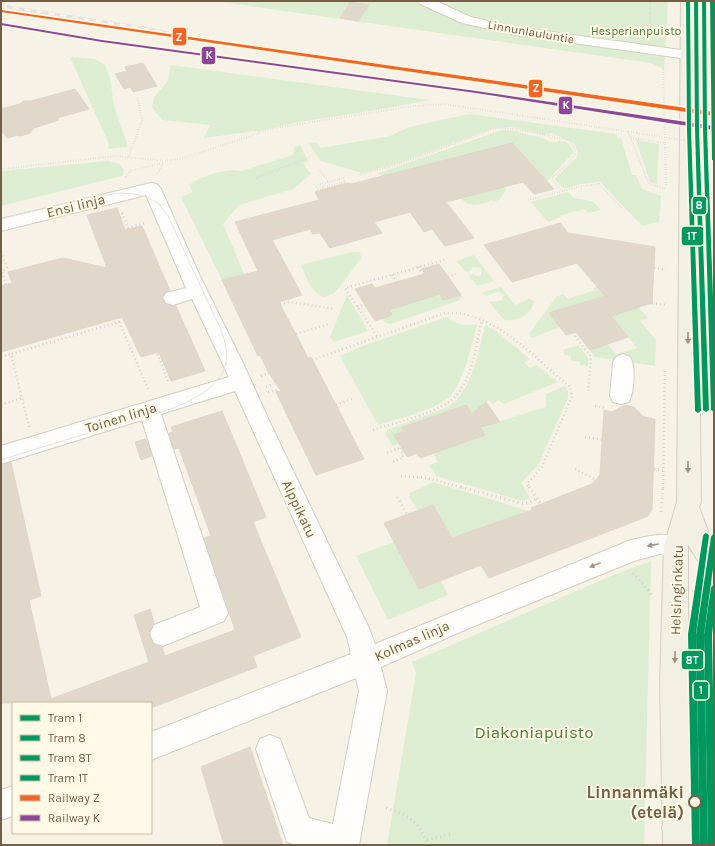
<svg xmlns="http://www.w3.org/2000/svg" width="715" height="846" font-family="Karla,sans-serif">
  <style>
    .green { fill: #ddedd1 }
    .building { fill: #e0d8cb; stroke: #dfd6c9 }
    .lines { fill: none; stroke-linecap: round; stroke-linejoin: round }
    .minor-casing { stroke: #d5cec1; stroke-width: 2 }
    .major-casing { stroke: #d5cec4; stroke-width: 2 }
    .path-far2 { stroke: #d7d0c9; stroke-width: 2; stroke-dasharray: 0.5 2; stroke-linecap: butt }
    .path-far1 { stroke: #d7d0c9; stroke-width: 2.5; stroke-dasharray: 1 3; stroke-linecap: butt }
    .path { stroke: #d7d0c9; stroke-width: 3; stroke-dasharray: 1 3.5; stroke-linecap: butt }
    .minor { fill: #fefdfb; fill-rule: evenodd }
    .major { fill: #f2efe3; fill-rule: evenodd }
    .tram { stroke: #e4e1e3; stroke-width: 1 }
    .rail-casing { stroke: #e4e1e3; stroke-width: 3 }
    .rail { stroke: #fff9e6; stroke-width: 2; stroke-dasharray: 6; stroke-linecap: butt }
    .path-bridge { stroke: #d7d0c9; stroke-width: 2; stroke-dasharray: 0.5 2; stroke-linecap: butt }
    .rail-1-casing { stroke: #fff9e6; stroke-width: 3 }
    .rail-2-casing { stroke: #fff9e6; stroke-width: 3 }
    .rail-1 { fill: #f26522; fill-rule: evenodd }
    .rail-2 { fill: #8c4799; fill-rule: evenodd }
    .tram-1-casing { stroke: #fff9e6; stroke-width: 3 }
    .tram-2-casing { stroke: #fff9e6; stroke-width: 3 }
    .tram-3-casing { stroke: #fff9e6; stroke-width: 3 }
    .tram-4-casing { stroke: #fff9e6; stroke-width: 3 }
    .tram-1 { fill: #00985f; fill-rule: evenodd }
    .tram-2 { fill: #00985f; fill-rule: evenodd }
    .tram-3 { fill: #00985f; fill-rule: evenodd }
    .tram-4 { fill: #00985f; fill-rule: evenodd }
    .oneway { fill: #9f917e }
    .oneway2 { fill: #a49686 }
    .stop-dot { fill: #fff9e6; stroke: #735e47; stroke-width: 2 }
    .labels { text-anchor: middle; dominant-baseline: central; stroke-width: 4; stroke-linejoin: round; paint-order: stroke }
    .far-park-label { font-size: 12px; fill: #4a7f41; stroke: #fff9e6 }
    .far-street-label { font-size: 12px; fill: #735e47; stroke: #fff9e6 }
    .street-label { font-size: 14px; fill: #735e47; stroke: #fff9e6 }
    .near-park-label { font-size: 17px; fill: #4a7f41; stroke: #fff9e6 }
    .near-stop-label { font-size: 17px; font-weight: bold; fill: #735e47; stroke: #fff9e6; text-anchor: end }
    .line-badge { stroke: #fff9e6; stroke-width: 1.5 }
    .badge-label { font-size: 11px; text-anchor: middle; font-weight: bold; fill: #fff }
  </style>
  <rect width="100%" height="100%" fill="#f6f2e6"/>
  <g class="green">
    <polygon points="214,1 668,1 664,69 650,63"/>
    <polygon points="70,57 95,59 105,65 110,78 114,106 128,147 108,149 109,144"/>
    <path d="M171 65 430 100C404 105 378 110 352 114 320 119 289 122 258 132L255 131 204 138 210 125 162 120 152 107 154 97 167 82Z"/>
    <polygon points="469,114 616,134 618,138 621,138 632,175 636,175 642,189 661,196 659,222 642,226 600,182 580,184 564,189 556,181 555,178 576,158 578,154 574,143 551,133 545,135 512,127 494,128 396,164 362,173 321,161 309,144 316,142 320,148 390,136 409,127"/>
    <path d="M502 130 515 131 545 139 550 142H557L559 140C568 142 570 144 573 153L547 181 512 143 382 176 379 173Z"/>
    <polygon points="636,140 659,144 657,184 650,182"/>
    <path d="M300 145 308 161 303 163 311 174 293 189 239 205 223 224 244 274 222 280 181 197 193 192 189 185C202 176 226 168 241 171L293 155 294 147Z"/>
    <polygon points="108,161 119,164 124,170 122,176 1,206 1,171"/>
    <path d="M504 185 506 189C503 196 501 199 494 202L492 200C482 204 469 209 461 198Z"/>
    <polygon points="568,192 574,198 592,201 601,210 589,213 584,209 559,216 561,217 548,222 531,202"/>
    <path d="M352 252H360L361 258 338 289 334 293 325 297C311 294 306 276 301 265Z"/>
    <polygon points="474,255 494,281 477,286 468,275 473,274 480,277 482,270 480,268 473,267 470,271 466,272 456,261"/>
    <polygon points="600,285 609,295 550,313 560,327 532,338 529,334 556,297 563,294 568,299 595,290 593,288"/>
    <path d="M501 287 515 305 529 299 534 301C532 315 516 322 504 320L489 302 502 300 504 295 498 292 486 296 481 293Z"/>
    <polygon points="440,294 443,300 461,295 462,297 458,301 390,324 386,323 381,318 392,315 389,310"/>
    <polygon points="347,295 368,331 334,342 330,337"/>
    <polygon points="633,304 637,308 639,308 648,318 640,321 656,340 655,366 595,357 590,350 607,344 616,354 637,348 608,313"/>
    <path d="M447 317C457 325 465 326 477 324 473 341 463 382 451 395 434 411 399 418 378 425L340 356 360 347Z"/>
    <path d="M485 325 496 331 530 359 524 363 530 368 536 365 558 382 504 404 498 400 494 404 488 400 474 418 466 405 402 426 404 431 394 435 399 443 393 446 385 434 387 430 448 407C471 393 479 350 485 325Z"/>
    <polygon points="578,345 588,358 588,366 580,365 580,362 571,360 571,356 565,355 563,350"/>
    <polygon points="565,386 568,391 568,398 538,465 521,483 530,498 523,501 436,476 429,465 438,462 434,455 436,454 435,453 485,435 476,421 481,420 485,426 546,407 546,394"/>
    <polygon points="433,482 529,511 452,538 433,505 418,510 409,497 410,493"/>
    <polygon points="394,542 419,589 441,581 448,595 388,620 356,556"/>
    <polygon points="651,561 644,845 387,845 416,674 412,662 616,574"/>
  </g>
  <g class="building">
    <polygon points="350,2 369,5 358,21 340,18"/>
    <polygon points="143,63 157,86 133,92 131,87 124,89 115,74 127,71 125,67"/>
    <polygon points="75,89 89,109 57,118 59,120 34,128 30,133 21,136 17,135 7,138 1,130 1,109 20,104 24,101 31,101"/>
    <polygon points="512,143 554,189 534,194 523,182 446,202 474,238 445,246 432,229 424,232 410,212 374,222 382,233 330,248 320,233 313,234 310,229 272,240 302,295 279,302 308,358 311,357 364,459 316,475 276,392 281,391 269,373 260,355 258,356 222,280 258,271 235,222 319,200 315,192 317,191 347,183 351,184"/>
    <polygon points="117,208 125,230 142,226 170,291 165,292 162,299 166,304 173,306 176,306 205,371 171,381 159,352 141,357 122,317 1,352 1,286 12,283 8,272 63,258 107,268 87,215"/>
    <polygon points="560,223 568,233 655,247 652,303 611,316 628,337 590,350 576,332 566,335 549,313 605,296 577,263 512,282 484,245"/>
    <polygon points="439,264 461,295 443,300 440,294 389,310 392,315 375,321 355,289 372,284 375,288 425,274 422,269"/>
    <polygon points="486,402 500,422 480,427 485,435 420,458 417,453 407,457 394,435 404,431 402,427 466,405 472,414"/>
    <polygon points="625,405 634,407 644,417 655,419 652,509 648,516 489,578 481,565 419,589 384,523 433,505 452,538 532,510 531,508 592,484 600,475 604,410 612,412"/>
    <polygon points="222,411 266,517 253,522 301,637 253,656 257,667 151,708 151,703 1,703 1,465 11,462 41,596 29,600 51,699 149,662 134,615 150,609 154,623 149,635 153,644 162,647 165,656 235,630 204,538 211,536 179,448 174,449 169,433 173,432 171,427"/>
    <polygon points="145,439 146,439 152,456 141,460 135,442"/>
    <polygon points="250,747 270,806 283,845 224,845 201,767"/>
  </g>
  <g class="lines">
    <defs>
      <g id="minor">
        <polygon points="418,1 436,1 471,17 516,27 688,51 693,52 695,55 693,58 688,59 516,35 462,23 420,4"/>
        <path d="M151 183 157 184 161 189 199 274 243 363 272 427 369 628 375 644 631 540C651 536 664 531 685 539L688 546 685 553 676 557 660 554 634 561 467 629 381 667 387 691 359 845H296L287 842 256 749 260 739 270 735 280 739 309 818 333 824 359 691 356 678 151 760V732L351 654 347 637 235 391 161 414 228 613 224 621 163 646 154 643 150 634 154 625 200 607 142 420 1 464V446L229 377 192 299 173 305 166 303 163 298 166 293 186 288 146 195 1 231V219Z"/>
        <path d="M623 354 630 357C636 366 634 392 629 402L621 404 613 402 610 396 613 362 616 357Z"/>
        <polygon points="13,786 13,816 1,820 1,790"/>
        <polygon points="677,813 714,821 714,845 686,845 666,839 662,828 666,817"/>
      </g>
      <polygon id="major" points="681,1 695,1 701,502 699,507 711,539 714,544 714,575 705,572 688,545 688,682 693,845 663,845 660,682 664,546 677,502"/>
    </defs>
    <use href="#minor" class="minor-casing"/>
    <use href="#major" class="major-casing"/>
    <g class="path-far2">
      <polyline points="650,1 650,35"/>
      <polyline points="663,67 666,186"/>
      <polyline points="628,132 649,184 666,189"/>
      <polyline points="631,138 665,143"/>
      <polyline points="128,158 142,120 137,96"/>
      <polyline points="1,169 116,156 165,161 180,159 274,128 414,106 444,104 637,133"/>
      <polyline points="320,170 329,182"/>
      <polyline points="158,173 163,163"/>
      <path d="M358 175 397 165 496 128C520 128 545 136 569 140L572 143 575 153 572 159 553 177V181L563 191"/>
      <polyline points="126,177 130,171 163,163"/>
      <polyline points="256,178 312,156"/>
      <polygon points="343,178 345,182 317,189 315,186"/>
      <polyline points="528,200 582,186 599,184 622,208"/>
    </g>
    <g class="path-far1">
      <polyline points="122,213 128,228 145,223"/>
      <polyline points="1,252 7,268 2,271 6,285"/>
      <polyline points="418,267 423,274"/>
      <polyline points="654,268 666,270"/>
      <polyline points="392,275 397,282"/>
      <polyline points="448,277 456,274"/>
      <polyline points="652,303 666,305"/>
      <polyline points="280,304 289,302 335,309"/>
      <polyline points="357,307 364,304"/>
      <polyline points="119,322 120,315"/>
      <polyline points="296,334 329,324"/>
      <polyline points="377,336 345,288 444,260"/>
      <polyline points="575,336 591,357 588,391"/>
      <polyline points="159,352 157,352 169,384"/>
      <polyline points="1,357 11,354"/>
      <path d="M312 360 445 313C451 313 458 313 464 314 506 324 538 361 570 387L572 396 542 467 527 484 530 488"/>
      <polyline points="261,376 269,373"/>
      <polyline points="266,387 274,384"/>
      <polyline points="268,392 277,390"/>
      <polyline points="1,405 22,398"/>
      <polyline points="336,405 354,398"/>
      <polyline points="595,406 604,408"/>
      <polyline points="29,427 11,354 119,322 149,391"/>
      <path d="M373 430C394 423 443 412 457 395 473 374 476 345 482 320"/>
      <polyline points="585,437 602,440"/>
      <polyline points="387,453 401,447 403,458 392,462"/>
      <polyline points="575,469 596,480"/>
      <polyline points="654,469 664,471"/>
      <polyline points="401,476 428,478 464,488"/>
      <polyline points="663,488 665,369"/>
    </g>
    <g class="path">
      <polyline points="461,487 524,504 537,499"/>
      <polyline points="529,487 541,504"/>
      <polyline points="397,497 407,514"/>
      <polyline points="661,512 663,487"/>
      <polyline points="633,573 652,595"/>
      <polyline points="700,635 714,644"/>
      <path d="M386 808C409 815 419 822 428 845"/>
      <polyline points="427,840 453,834"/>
    </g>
    <use href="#minor" class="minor"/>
    <use href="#major" class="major"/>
    <path class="tram" d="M1 219 92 197 120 193 134 194 147 197 159 204 168 216 222 332C227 348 230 364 219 378 196 408 141 417 106 428 71 438 36 449 1 460"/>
    <defs>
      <polyline id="rail" points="1,6 131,26 243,47"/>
    </defs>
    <use href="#rail" class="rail-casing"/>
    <use href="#rail" class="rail"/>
    <polyline class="path-bridge" points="637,133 714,145"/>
    <defs>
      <polygon id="rail-1" points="1,10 714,112 714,116 1,12"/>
      <polygon id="rail-2" points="1,23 102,40 476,91 714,126 714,130 476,93 102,42 1,25"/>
    </defs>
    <use href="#rail-1" class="rail-1-casing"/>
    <use href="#rail-2" class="rail-2-casing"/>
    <use href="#rail-1" class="rail-1"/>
    <use href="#rail-2" class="rail-2"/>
    <defs>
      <g id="tram-1">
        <polygon points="702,1 706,1 707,129 714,325 714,412 711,410 703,129"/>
        <polygon points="714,534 714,561 704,635 708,845 700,845 696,635 711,537 712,535"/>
      </g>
      <g id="tram-2">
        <polygon points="694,1 698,1 699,129 709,410 706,412 703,410 695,129"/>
        <polygon points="714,585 714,616 712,635 714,747 714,845 708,845 704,635 711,588 712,586"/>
      </g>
      <g id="tram-3">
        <polygon points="710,1 714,1 714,161 712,160"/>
        <polygon points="706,533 708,534 709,536 696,634 700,845 692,845 688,634 703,536 704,534"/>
      </g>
      <polygon id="tram-4" points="686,1 690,1 691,130 701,411 698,413 695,411 687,130"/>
    </defs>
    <use href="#tram-1" class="tram-1-casing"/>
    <use href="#tram-2" class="tram-2-casing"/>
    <use href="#tram-3" class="tram-3-casing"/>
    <use href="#tram-4" class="tram-4-casing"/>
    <use href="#tram-1" class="tram-1"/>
    <use href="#tram-2" class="tram-2"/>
    <use href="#tram-3" class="tram-3"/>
    <use href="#tram-4" class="tram-4"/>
  </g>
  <defs><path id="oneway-solid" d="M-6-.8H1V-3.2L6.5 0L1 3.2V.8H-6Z"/></defs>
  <g class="oneway">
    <use href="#oneway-solid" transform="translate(688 338) rotate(90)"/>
    <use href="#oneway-solid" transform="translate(688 467) rotate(90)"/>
    <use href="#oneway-solid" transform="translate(675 657) rotate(91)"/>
  </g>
  <g class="oneway2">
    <use href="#oneway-solid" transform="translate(653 545) rotate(171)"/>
    <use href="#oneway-solid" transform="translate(595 565) rotate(158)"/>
  </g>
  <circle class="stop-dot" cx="695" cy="802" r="6"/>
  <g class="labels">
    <g class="far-park-label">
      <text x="636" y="31">Hesperianpuisto</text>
    </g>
    <g class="far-street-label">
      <text transform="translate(531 32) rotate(10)">Linnunlauluntie</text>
    </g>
    <g class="street-label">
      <text transform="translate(76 206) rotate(-14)">Ensi linja</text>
      <text transform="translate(121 418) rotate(-17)">Toinen linja</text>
      <text transform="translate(299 509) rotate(65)">Alppikatu</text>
      <text transform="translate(677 590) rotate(-88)">Helsinginkatu</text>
      <text transform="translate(412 641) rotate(-24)">Kolmas linja</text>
    </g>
    <g class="near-park-label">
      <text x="534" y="732">Diakoniapuisto</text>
    </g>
    <g class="near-stop-label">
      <text x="684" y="792">Linnanmäki<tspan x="684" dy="20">(etelä)</tspan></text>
    </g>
  </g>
  <g class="line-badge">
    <rect x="172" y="27" width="15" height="19" rx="4" fill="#f26522"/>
    <rect x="201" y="46" width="15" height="19" rx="4" fill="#8c4799"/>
    <rect x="528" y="79" width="15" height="19" rx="4" fill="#f26522"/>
    <rect x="558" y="96" width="15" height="19" rx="4" fill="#8c4799"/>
    <rect x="692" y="196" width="15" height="19" rx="4" fill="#00985f"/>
    <rect x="681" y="226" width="23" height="20" rx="4" fill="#00985f"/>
    <rect x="681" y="650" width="23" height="20" rx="4" fill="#00985f"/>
    <rect x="693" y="681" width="16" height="19" rx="4" fill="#00985f"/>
  </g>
  <g class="badge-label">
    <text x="179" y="41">Z</text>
    <text x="209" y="59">K</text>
    <text x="536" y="92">Z</text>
    <text x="566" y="109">K</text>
    <text x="699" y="209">8</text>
    <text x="692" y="240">1T</text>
    <text x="692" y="664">8T</text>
    <text x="701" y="694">1</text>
  </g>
  <rect width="715" height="846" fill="none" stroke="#735e47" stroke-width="4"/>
  <rect x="12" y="702" width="140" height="132" fill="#fff9e6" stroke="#c7bba6"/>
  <rect x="20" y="715" width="20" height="6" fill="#00985f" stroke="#c7bba6"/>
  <text x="48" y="722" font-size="12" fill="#735e47">Tram 1</text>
  <rect x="20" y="735" width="20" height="6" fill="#00985f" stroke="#c7bba6"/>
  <text x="48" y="742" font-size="12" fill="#735e47">Tram 8</text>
  <rect x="20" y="755" width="20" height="6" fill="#00985f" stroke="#c7bba6"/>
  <text x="48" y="762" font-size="12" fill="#735e47">Tram 8T</text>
  <rect x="20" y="775" width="20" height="6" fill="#00985f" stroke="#c7bba6"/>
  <text x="48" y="782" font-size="12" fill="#735e47">Tram 1T</text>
  <rect x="20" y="795" width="20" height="6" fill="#f26522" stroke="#c7bba6"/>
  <text x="48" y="802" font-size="12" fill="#735e47">Railway Z</text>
  <rect x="20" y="815" width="20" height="6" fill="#8c4799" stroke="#c7bba6"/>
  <text x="48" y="822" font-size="12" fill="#735e47">Railway K</text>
</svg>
